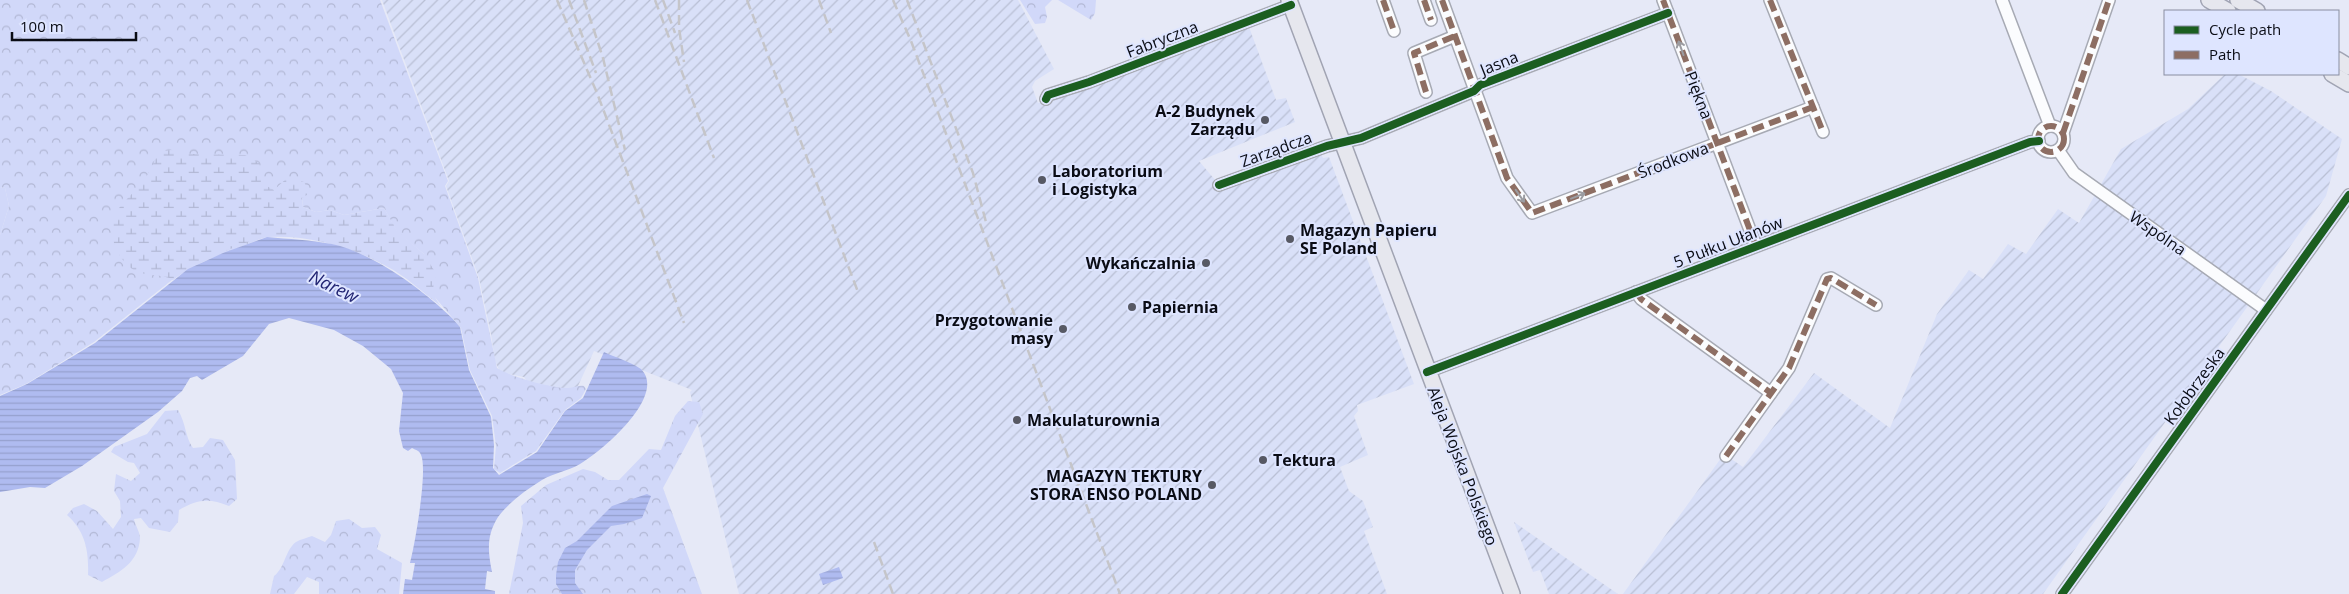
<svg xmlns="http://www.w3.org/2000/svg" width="2349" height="594" font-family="'Open Sans',sans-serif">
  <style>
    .industrial { fill: url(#industrial-furrows) }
    .green { fill: #d1d8f9 }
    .forest { fill: url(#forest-crowns) }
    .wetland { fill: url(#wetland-marsh) }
    .water { fill: url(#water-rules) }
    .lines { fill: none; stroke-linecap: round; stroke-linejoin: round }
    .minor-casing { stroke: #a7aab4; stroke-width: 14 }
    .major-casing { stroke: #a1a4b3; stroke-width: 18 }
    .minor { stroke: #fbfcfe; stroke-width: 11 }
    .major { stroke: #e6e7ee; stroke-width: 15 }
    .rail { stroke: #c5c5c9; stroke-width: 2.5; stroke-dasharray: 10 5; stroke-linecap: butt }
    .quiet { stroke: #8d6e63; stroke-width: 6; stroke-dasharray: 12 6; stroke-linecap: butt }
    .cycleway-casing { stroke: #dee5ff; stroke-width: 11 }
    .cycleway { stroke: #1b5e20; stroke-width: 8 }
    .oneway { stroke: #9b9ca1 }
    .poi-dot { fill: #575964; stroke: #dee5ff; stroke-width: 2 }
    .labels { text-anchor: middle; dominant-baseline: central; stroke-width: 4; stroke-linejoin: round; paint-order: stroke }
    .street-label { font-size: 16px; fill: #0a0c15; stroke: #dee5ff }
    .poi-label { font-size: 16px; font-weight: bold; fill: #0a0c15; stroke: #dee5ff; text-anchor: start }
    .water-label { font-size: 18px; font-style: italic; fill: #212473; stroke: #dee5ff }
  </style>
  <defs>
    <pattern id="industrial-furrows" width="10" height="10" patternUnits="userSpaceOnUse" patternTransform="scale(1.25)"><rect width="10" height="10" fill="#d9e0f8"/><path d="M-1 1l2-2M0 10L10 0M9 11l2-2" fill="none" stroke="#b9bfd4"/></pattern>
    <pattern id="forest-crowns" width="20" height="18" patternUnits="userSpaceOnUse" patternTransform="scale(1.25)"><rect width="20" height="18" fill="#d1d8f9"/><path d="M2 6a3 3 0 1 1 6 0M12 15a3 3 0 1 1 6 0" fill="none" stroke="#b2b8d5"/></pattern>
    <pattern id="wetland-marsh" width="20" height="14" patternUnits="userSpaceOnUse" patternTransform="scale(1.25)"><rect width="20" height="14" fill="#d1d8f9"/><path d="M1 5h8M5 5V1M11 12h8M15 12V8" fill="none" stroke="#b2b8d5"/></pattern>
    <pattern id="water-rules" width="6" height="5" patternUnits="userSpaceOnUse" patternTransform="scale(1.25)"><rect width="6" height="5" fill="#afbbf0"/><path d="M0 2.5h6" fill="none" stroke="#95a0cd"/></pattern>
  </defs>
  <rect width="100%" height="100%" fill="#e6e9f7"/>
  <g class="industrial">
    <polygon points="382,0 1018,0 1054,69 1035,81 1032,87 1038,103 1249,27 1276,100 1286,98 1295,122 1199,161 1221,187 1320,152 1323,158 1329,157 1414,384 1357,405 1358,411 1354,416 1368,455 1340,467 1349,491 1363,501 1373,527 1364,531 1387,594 739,594 690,392 692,390 594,351 573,397 530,385 524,377 500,372 495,361 491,334 479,278 446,186 449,181"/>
    <polygon points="2225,74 2238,74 2271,91 2342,139 2326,196 2043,594 1623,594 1724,454 1743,467 1814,373 1890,428 1937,314 1969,270 1983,279 2008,244 2026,254 2058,209 2079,223 2121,149 2188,109"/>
    <polygon points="1514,522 1618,594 1549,594 1540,570 1533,572"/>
  </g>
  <polygon class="green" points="0,187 5,188 9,206 0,235"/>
  <g class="forest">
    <path d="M0 0H380L448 181 445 186 478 278 497 368C509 376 554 389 569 388 574 388 578 385 584 386L586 389 581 398 565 410 536 451 500 473 494 469 496 446 492 416 470 370 461 328 433 295V285L424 254 397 232 384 208 344 215 330 210 316 212 303 207 302 198 304 182 268 236 187 268 94 342 26 384 0 395V235L9 206 5 188 0 187Z"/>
    <polygon points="1020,0 1052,0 1045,7 1047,17 1045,23 1035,24"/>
    <polygon points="1058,0 1096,0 1095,13 1091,20"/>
    <polygon points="688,401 699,402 703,414 663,488 702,594 509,594 523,523 521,506 546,485 583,469 595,472 608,480 619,480 649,449 661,450 675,416"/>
    <path d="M178 410C186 423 185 437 193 448L203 447 210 438 223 440 235 460 237 499 229 506C209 498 198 499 179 510L178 522 170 532 149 528 141 518 134 519C135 525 140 532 140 538 139 562 120 572 102 582L88 575C89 550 85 531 67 515L73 508 84 504 97 511 113 529 121 517 120 501 114 491 116 474 131 481 140 473 134 463 128 462 111 452 114 447 147 434 165 411Z"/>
    <path d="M349 519 362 528 375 527 381 535 377 549 402 563 399 594H319V582L307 577 294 594H270L274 576C285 568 285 550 296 542 301 539 307 538 312 536L325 542 331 535 336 521Z"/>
  </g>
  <path class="wetland" d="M171 150 189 154 245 155 259 163 261 183 274 190 287 178 304 182 310 193 302 198 303 207 316 212 330 210 344 215 384 208 397 231 424 254 437 275C431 289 432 295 441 306 423 293 406 276 386 266 352 247 309 235 269 237 247 238 191 266 173 280 161 273 148 277 136 271 119 263 107 236 113 218 117 207 137 190 145 179 150 171 154 161 159 152Z"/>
  <g class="water">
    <path d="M267 237C289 239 310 240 332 244 373 253 422 289 452 318L460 327 469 370 491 417 494 445 493 468 499 475 537 452 565 411 583 398 604 352C612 356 636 364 642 370 666 397 601 452 580 464 568 471 554 473 542 480 526 490 509 502 498 517 486 536 488 552 492 572L487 571 485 589 495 591V594H403L405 579 412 580 415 563H410C415 545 428 469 421 455 420 451 416 450 412 448L408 451 403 448 399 431 403 393 391 369 363 346 334 330 289 318 269 324 243 356 202 380 197 376 190 378 182 391 158 412 82 466 45 488 30 487 0 492V396L27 384 95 343 188 269 223 253Z"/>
    <polygon points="647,494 651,496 642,518 624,524 611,526 587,550 575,570 575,583 583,594 562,594 556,584 556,575 558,562 565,548 577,541 612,506"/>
    <polygon points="839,567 843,578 823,585 819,574"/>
  </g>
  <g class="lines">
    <defs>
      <g id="minor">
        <polyline points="1383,0 1394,31"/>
        <polyline points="1424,0 1431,20"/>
        <polyline points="1442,0 1507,178 1532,213 1813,107"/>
        <polyline points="1663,0 1756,246"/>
        <polyline points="1770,0 1823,132"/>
        <polyline points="2002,0 2050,126"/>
        <polyline points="1426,92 1414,53 1455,36"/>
        <polyline points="1046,99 1048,95 1089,82 1291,5"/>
        <circle cx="2051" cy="139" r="13"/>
        <polyline points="2063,133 2109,0"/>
        <polyline points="2058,150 2074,173 2266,310"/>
        <polyline points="1219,185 1327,146 1361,138 1474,91 1480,85 1668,13"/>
        <polyline points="1636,292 1641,299 1771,393"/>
        <polyline points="1427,372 2030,142 2039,141"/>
        <polyline points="1726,456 1789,368 1827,279 1831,278 1876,305"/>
        <polyline points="2062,594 2349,195"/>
      </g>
      <g id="major">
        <polyline points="1289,0 1512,594"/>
        <polyline points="2209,0 2228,11"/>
        <polyline points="2238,0 2257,11"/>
        <polyline points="2338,60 2349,67"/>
        <polyline points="2332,74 2349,84"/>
      </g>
    </defs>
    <use href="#minor" class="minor-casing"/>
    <use href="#major" class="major-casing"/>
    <use href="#minor" class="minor"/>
    <use href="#major" class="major"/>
    <g class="rail">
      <polyline points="557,0 597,93 684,323"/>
      <polyline points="569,0 596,73"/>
      <polyline points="584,0 603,58 625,150"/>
      <polyline points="655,0 714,158"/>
      <polyline points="663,0 675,33"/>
      <polyline points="679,0 679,28 684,62"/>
      <polyline points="747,0 858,292"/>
      <polyline points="819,0 831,33"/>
      <polyline points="893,0 911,41 1120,594"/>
      <polyline points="907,0 973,173 987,226"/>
      <polyline points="874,542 893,594"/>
    </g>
    <g class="quiet">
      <polyline points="1383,0 1394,31"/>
      <polyline points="1424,0 1431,20"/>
      <polyline points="1442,0 1507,178 1532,213 1813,107"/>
      <polyline points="1663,0 1756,246"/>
      <polyline points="1770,0 1823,132"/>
      <polyline points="1426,92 1414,53 1455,36"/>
      <circle cx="2051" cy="139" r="13"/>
      <polyline points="2063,133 2109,0"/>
      <polyline points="1636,292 1641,299 1771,393"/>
      <polyline points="1726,456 1789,368 1827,279 1831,278 1876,305"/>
    </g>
    <defs>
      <g id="cycleway">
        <polyline points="1046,99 1048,95 1089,82 1291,5"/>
        <polyline points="1219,185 1327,146 1361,138 1474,91 1480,85 1668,13"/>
        <polyline points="1427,372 2030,142 2039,141"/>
        <polyline points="2062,594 2349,195"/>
      </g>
    </defs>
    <use href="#cycleway" class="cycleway-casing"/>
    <use href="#cycleway" class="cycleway"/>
  </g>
  <defs><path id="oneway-shaft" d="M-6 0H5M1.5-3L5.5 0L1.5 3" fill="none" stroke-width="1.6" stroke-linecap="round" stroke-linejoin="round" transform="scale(1.25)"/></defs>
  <g class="oneway">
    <use href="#oneway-shaft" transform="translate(1681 48) rotate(-110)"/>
    <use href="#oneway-shaft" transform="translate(1520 196) rotate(55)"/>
    <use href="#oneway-shaft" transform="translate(1578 196) rotate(-21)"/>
  </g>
  <g class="poi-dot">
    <circle cx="1265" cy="120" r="5"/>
    <circle cx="1042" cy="180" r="5"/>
    <circle cx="1290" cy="239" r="5"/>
    <circle cx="1206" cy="263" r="5"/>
    <circle cx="1132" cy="307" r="5"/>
    <circle cx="1063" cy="329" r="5"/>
    <circle cx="1017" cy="420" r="5"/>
    <circle cx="1263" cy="460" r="5"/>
    <circle cx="1212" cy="485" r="5"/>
  </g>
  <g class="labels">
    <g class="street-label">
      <text transform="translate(1162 39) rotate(-21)">Fabryczna</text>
      <text transform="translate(1499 63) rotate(-22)">Jasna</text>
      <text transform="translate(1699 95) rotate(69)">Piękna</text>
      <text transform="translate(1276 149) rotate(-20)">Zarządcza</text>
      <text transform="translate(1673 160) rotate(-21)">Środkowa</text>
      <text transform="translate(2158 233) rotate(35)">Wspólna</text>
      <text transform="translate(1728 242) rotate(-21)">5 Pułku Ułanów</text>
      <text transform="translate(2194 386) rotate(-54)">Kołobrzeska</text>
      <text transform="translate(1463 466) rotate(69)">Aleja Wojska Polskiego</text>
    </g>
    <g class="poi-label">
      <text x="1255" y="111" text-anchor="end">A-2 Budynek<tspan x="1255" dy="18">Zarządu</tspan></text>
      <text x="1052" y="171">Laboratorium<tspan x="1052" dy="18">i Logistyka</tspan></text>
      <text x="1300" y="230">Magazyn Papieru<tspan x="1300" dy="18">SE Poland</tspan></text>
      <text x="1196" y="263" text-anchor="end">Wykańczalnia</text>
      <text x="1142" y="307">Papiernia</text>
      <text x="1053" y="320" text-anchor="end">Przygotowanie<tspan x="1053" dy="18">masy</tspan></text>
      <text x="1027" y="420">Makulaturownia</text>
      <text x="1273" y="460">Tektura</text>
      <text x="1202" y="476" text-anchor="end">MAGAZYN TEKTURY<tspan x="1202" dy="18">STORA ENSO POLAND</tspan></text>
    </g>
    <g class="water-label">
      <text transform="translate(334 286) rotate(26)">Narew</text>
    </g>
  </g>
  <rect x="2164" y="10" width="175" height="65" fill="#dee5ff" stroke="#898ea1"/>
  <rect x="2174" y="26" width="25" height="8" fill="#1b5e20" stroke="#898ea1"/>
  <text x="2209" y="35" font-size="15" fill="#0a0c15">Cycle path</text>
  <rect x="2174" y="51" width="25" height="8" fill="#8d6e63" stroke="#898ea1"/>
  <text x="2209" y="60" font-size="15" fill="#0a0c15">Path</text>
  <path d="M12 32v8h124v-8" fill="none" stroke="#0a0c15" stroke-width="2.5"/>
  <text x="20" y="32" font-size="15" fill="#0a0c15" stroke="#dee5ff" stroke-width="4" paint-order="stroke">100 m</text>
</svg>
